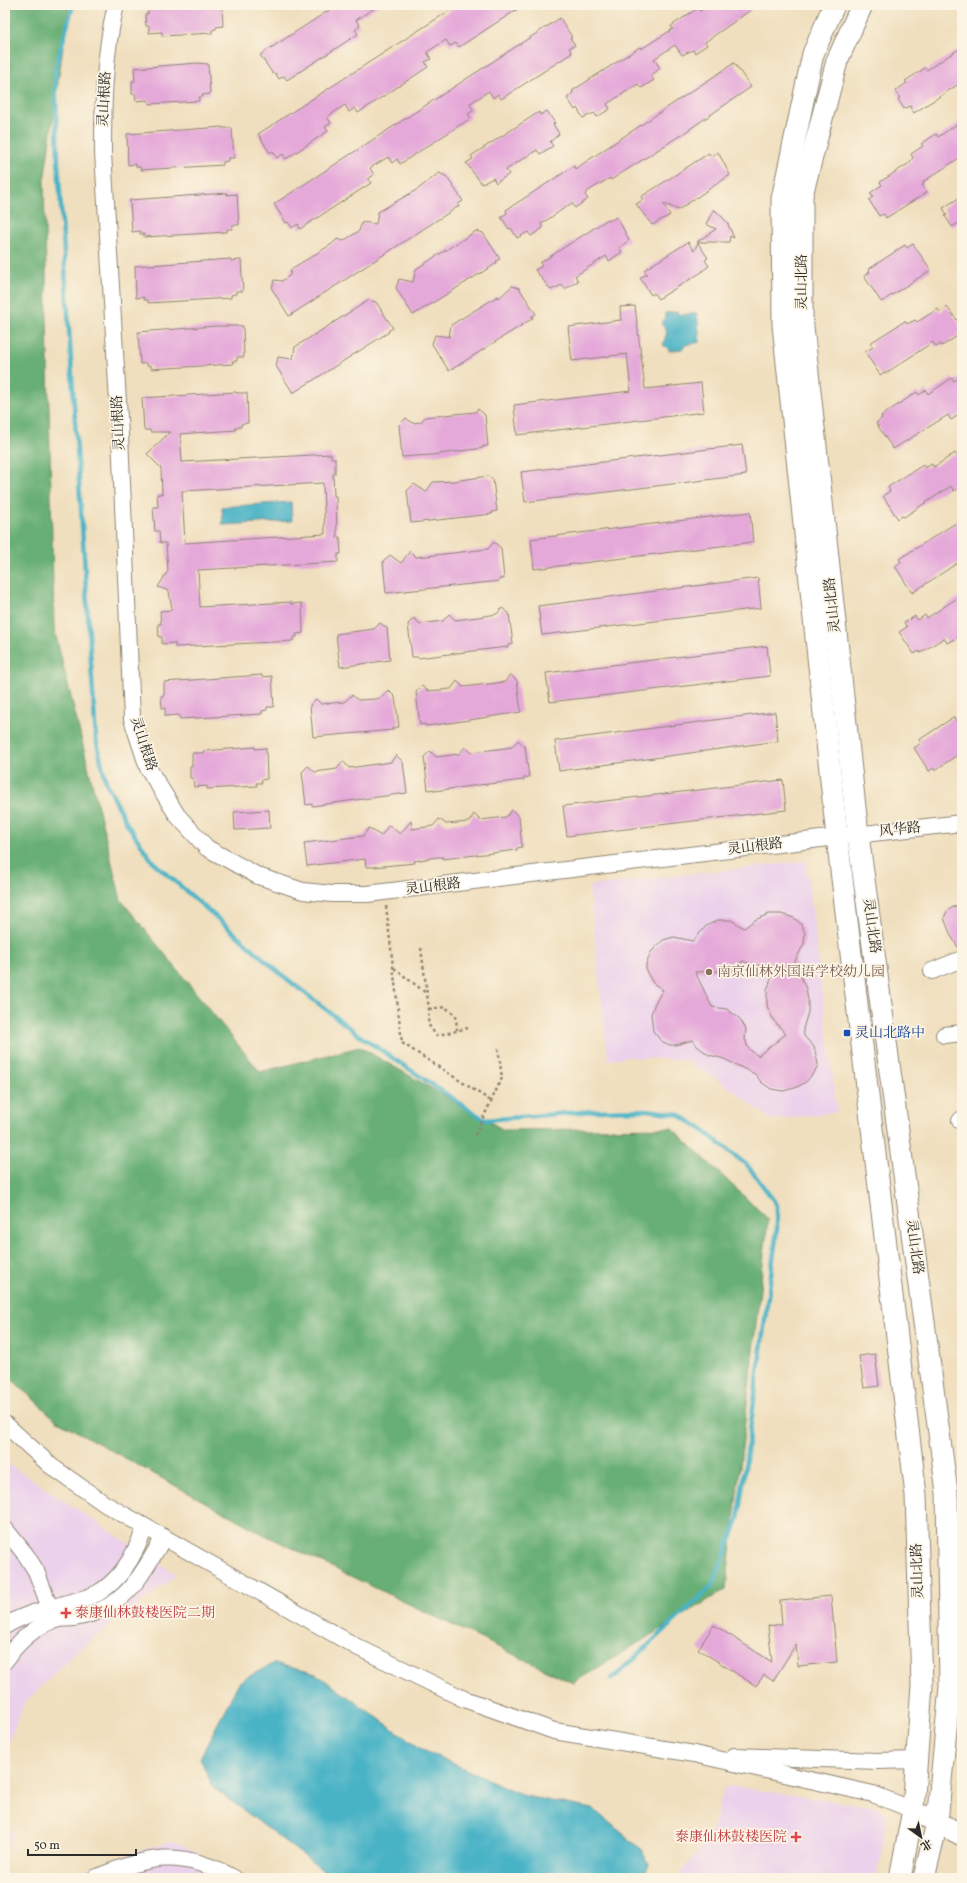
<svg xmlns="http://www.w3.org/2000/svg" width="967" height="1883" font-family="Vollkorn,'Noto Serif SC',serif">
  <style>
    .built { fill: #ebd1eb }
    .forest { fill: #67af75; stroke: #496d50 }
    .water { fill: #48b3c6; stroke: #3a6f78 }
    .lines { fill: none; stroke-linecap: round; stroke-linejoin: round }
    .stream { stroke: #48b3c6; stroke-width: 4.5 }
    .building { fill: #e5a9d9; fill-rule: evenodd }
    .minor-casing { stroke: #8e8574; stroke-width: 18 }
    .major-casing { stroke: #8e8574; stroke-width: 23 }
    .path { stroke: #8e8574; stroke-width: 2.5; stroke-dasharray: 3 3; stroke-linecap: butt }
    .minor { stroke: #fff; stroke-width: 16 }
    .major { stroke: #fff; stroke-width: 21 }
    .education-dot { fill: #8d6e63; stroke: #fcf5e5; stroke-width: 1.5 }
    .transit-dot { fill: #1a4fb4; stroke: #fcf5e5; stroke-width: 1.5 }
    .health-dot { fill: #e0444e; stroke: #fcf5e5; stroke-width: 1.5 }
    .labels { text-anchor: middle; dominant-baseline: central; stroke-width: 3.5; stroke-linejoin: round; paint-order: stroke }
    .street-label { font-size: 14px; fill: #2b2b2b; stroke: #fcf5e5 }
    .education-label { font-size: 14px; fill: #785e54; stroke: #fcf5e5; text-anchor: start }
    .transit-label { font-size: 14px; fill: #164399; stroke: #fcf5e5; text-anchor: start }
    .health-label { font-size: 14px; fill: #be3a42; stroke: #fcf5e5; text-anchor: start }
  </style>
  <rect width="100%" height="100%" fill="#fcf5e5"/>
  <filter id="ink" filterUnits="userSpaceOnUse"><feTurbulence type="fractalNoise" baseFrequency=".025" numOctaves="2"/><feDisplacementMap in="SourceGraphic" scale="8" xChannelSelector="R" yChannelSelector="G"/><feConvolveMatrix kernelMatrix="1 2 1 2 8 2 1 2 1" color-interpolation-filters="sRGB"/></filter>
  <filter id="wash" filterUnits="userSpaceOnUse"><feTurbulence type="fractalNoise" baseFrequency=".012" numOctaves="4" result="noise"/><feDisplacementMap in="SourceGraphic" scale="16" xChannelSelector="R" yChannelSelector="G"/><feGaussianBlur stdDeviation="0.9" result="paint"/><feColorMatrix in="noise" values="0 0 0 0 0 0 0 0 0 0 0 0 0 0 0 0 0 1.4 0 .05"/><feComposite in="paint" operator="in"/></filter>
  <g filter="url(#wash)">
    <rect width="100%" height="100%" fill="#f0dfbe"/>
    <g class="built">
      <polygon points="806,861 837,1112 771,1120 728,1086 684,1060 626,1057 608,1060 589,886"/>
      <polygon points="5,1462 177,1575 77,1651 24,1704 5,1751"/>
      <polygon points="727,1786 877,1807 887,1817 877,1878 676,1878 701,1848 714,1826 723,1790"/>
      <polygon points="5,1816 13,1835 5,1858"/>
      <polygon points="171,1841 177,1842 244,1878 59,1878"/>
    </g>
    <polygon class="forest" points="5,5 69,5 44,182 54,628 121,900 260,1072 360,1047 504,1130 672,1128 768,1219 726,1589 573,1683 265,1535 56,1420 5,1373"/>
    <g class="water">
      <polygon points="677,312 681,315 697,313 700,342 685,345 682,349 669,351 669,349 663,345 667,332 661,323 665,318 665,313"/>
      <polygon points="291,502 292,521 223,525 222,507"/>
      <polygon points="274,1663 316,1674 423,1750 525,1796 593,1809 640,1848 649,1864 643,1878 333,1878 213,1787 200,1758 239,1682"/>
    </g>
    <g class="lines">
      <g class="stream">
        <polyline points="73,5 55,70 58,162 96,739 106,782 127,824 153,862 282,975 360,1036 485,1120 594,1111 646,1110 678,1114 700,1128 748,1166 777,1205 777,1230 738,1519 713,1585 612,1679"/>
        <polyline points="645,1876 648,1878"/>
      </g>
    </g>
    <g id="blocks">
      <g class="building">
        <polygon points="148,5 222,5 223,26 216,27 216,29 212,30 212,33 162,36 162,32 149,33 149,26 146,26 145,14 148,14"/>
        <polygon points="337,5 379,5 356,20 360,26 355,30 358,34 287,80 284,76 279,79 275,73 273,74 260,55"/>
        <polygon points="458,5 524,5 459,47 456,43 450,46 446,40 427,52 431,59 425,62 428,67 358,113 355,108 349,112 345,105 327,117 331,123 325,127 328,131 286,159 283,154 277,158 273,151 270,153 258,134"/>
        <polygon points="710,5 758,5 705,42 707,45 695,53 693,50 682,55 675,45 654,59 660,68 651,76 654,80 641,88 638,84 607,104 610,109 597,117 594,113 583,118 577,108 575,110 567,98 573,93 572,91 640,47 641,49 673,29 671,26 698,8 700,11"/>
        <polygon points="560,18 572,37 570,38 575,45 569,48 572,53 501,99 498,94 493,98 489,91 469,104 474,110 468,114 471,118 400,164 397,159 392,163 388,157 370,168 374,175 368,179 371,183 300,229 298,224 292,228 288,222 286,223 274,204"/>
        <polygon points="962,47 962,82 914,113 910,106 904,109 898,99 900,98 895,91 907,83 905,81 925,68 927,70"/>
        <polygon points="198,63 208,64 210,94 202,95 203,97 199,97 199,101 149,104 148,100 136,101 135,94 132,94 132,81 135,81 134,68"/>
        <polygon points="734,63 751,87 684,133 611,180 610,178 588,191 585,195 588,199 575,208 572,203 541,224 543,228 531,236 528,232 517,238 511,228 509,229 501,217 507,213 506,210 574,166 575,169"/>
        <polygon points="547,111 555,123 553,124 559,134 550,142 553,146 540,154 537,150 516,163 506,170 509,174 496,183 493,178 482,184 466,163 473,159 471,156 539,112 540,115"/>
        <polygon points="962,121 962,156 923,182 924,184 922,185 927,192 886,218 884,214 879,216 869,200 873,197 870,193 882,185 880,182 911,162 910,161 913,158 911,154 923,146 921,144 936,134 938,137"/>
        <polygon points="222,127 222,128 232,128 234,158 228,158 228,161 223,162 223,165 141,170 140,167 136,167 136,164 128,165 127,134"/>
        <polygon points="718,152 730,175 678,210 663,203 670,215 652,225 636,204 643,200 641,197 709,153 711,156"/>
        <polygon points="439,173 446,176 463,201 458,204 459,206 289,316 272,289 274,280 282,281 290,275 291,269 332,244 337,239 343,241 359,231 362,222 376,224 378,212 418,189"/>
        <polygon points="227,193 227,195 237,194 239,225 232,225 232,229 227,229 227,232 144,237 144,234 140,234 140,231 132,232 130,200"/>
        <polygon points="962,196 962,221 952,227 945,216 947,215 943,208"/>
        <polygon points="714,209 727,222 734,238 730,236 729,242 697,242 716,229 706,224"/>
        <polygon points="617,217 629,240 619,248 622,252 609,261 606,256 575,276 578,281 565,289 562,285 551,290 535,270 542,266 540,263 608,219 609,221"/>
        <polygon points="476,231 483,233 500,259 496,261 497,263 413,315 396,288 399,279 413,282 416,269"/>
        <polygon points="688,242 694,251 698,243 708,258 705,260 709,266 702,271 702,272 658,299 654,293 651,295 640,278 647,274 644,270"/>
        <polygon points="913,244 931,270 881,302 864,276 870,272 869,269 905,245 907,248"/>
        <polygon points="231,259 231,261 241,260 243,291 236,291 236,294 231,295 231,298 148,303 148,300 144,300 144,297 136,298 135,266"/>
        <polygon points="512,286 519,288 536,314 531,317 533,318 449,371 432,344 435,335 449,337 451,325 498,296 499,298"/>
        <polygon points="369,300 376,302 393,328 388,331 389,332 293,393 276,366 278,357 293,359 295,347"/>
        <polygon points="635,306 645,389 701,383 704,412 517,435 514,405 631,391 627,354 572,361 568,327 621,320 620,307"/>
        <polygon points="947,307 960,324 958,325 962,330 958,333 959,335 942,346 941,344 936,347 933,342 886,373 885,372 880,375 865,352 873,347 870,343 905,321 907,324 915,320 917,322 938,309 940,312"/>
        <polygon points="215,326 243,326 244,357 237,357 237,361 232,361 233,364 218,365 151,369 151,366 147,366 147,363 140,364 138,332"/>
        <polygon points="962,376 962,413 951,420 948,415 893,449 876,423 882,418 881,416 917,392 919,395 926,390 928,394 952,378 954,381"/>
        <path d="M236 392V393H247L248 423 241 424V427H236V430L180 434 182 462 331 454V458H335V474H333L334 496H336L337 538 340 537 341 554H338V562L198 570 200 607 291 602V604L302 603 303 633 296 634 297 637H293V641L175 647V643L162 644V637H159L158 624H161L160 611 172 610 169 591 158 587 168 571 166 543H160L159 531H155L153 507H158L157 494H162L161 468 147 454 170 432H150V430H144L142 398ZM323 483 325 534 185 543 182 491Z"/>
        <polygon points="478,409 485,415 488,446 483,446 483,448 432,455 402,457 399,425 406,418 412,423 421,422 425,417 475,412"/>
        <polygon points="742,445 746,475 525,502 521,472"/>
        <polygon points="955,453 958,457 962,454 962,486 954,491 951,486 904,517 902,516 898,519 883,496 890,491 888,487 923,465 925,468 932,464 934,467"/>
        <polygon points="488,476 493,480 497,511 492,512 492,514 411,523 407,491 414,484 426,492 433,482 454,481"/>
        <polygon points="750,512 753,542 534,569 531,539"/>
        <polygon points="962,519 962,560 912,593 895,566 901,562 899,559"/>
        <polygon points="494,542 501,548 504,579 499,579 500,581 386,593 383,561 390,555 401,563 410,551 416,557 426,556 488,549"/>
        <polygon points="758,578 761,608 542,635 538,606"/>
        <polygon points="962,595 962,635 947,643 944,638 920,653 919,651 914,654 899,632 907,627 904,623 915,616 918,620 925,615 927,618"/>
        <polygon points="502,608 509,613 513,644 508,645 508,647 473,651 418,658 418,657 412,657 408,624 414,618 420,624 443,621 449,614 455,620 478,617 497,614"/>
        <polygon points="380,623 387,628 390,660 340,667 336,634 374,629"/>
        <polygon points="767,646 770,676 550,702 546,673"/>
        <polygon points="510,674 517,681 521,712 456,722 426,726 425,724 420,725 416,692 422,686 428,691 451,689 457,681 463,687 505,682"/>
        <polygon points="262,675 262,677 272,676 274,707 267,707 267,710 262,711 262,714 180,719 179,715 165,716 165,708 162,708 161,696 164,695 164,682"/>
        <polygon points="388,690 395,697 399,727 392,728 393,730 313,737 310,705 316,699 321,704 344,702 352,695 358,700 376,699 382,697"/>
        <polygon points="775,712 778,741 559,771 555,741"/>
        <polygon points="954,717 956,721 962,717 962,752 935,770 934,768 929,771 914,748 921,743 919,740"/>
        <polygon points="518,740 525,747 529,777 524,778 524,780 479,785 434,791 434,789 428,790 424,757 430,751 436,757 459,754 465,747 471,752 490,750 512,747"/>
        <polygon points="255,747 255,749 266,748 267,779 261,780 262,783 256,783 257,786 207,789 207,786 194,787 193,778 190,778 190,766 192,766 192,753 203,753 203,751"/>
        <polygon points="396,755 403,762 407,793 312,806 312,804 306,805 302,772 308,766 315,772 337,769 343,761 349,768 391,762"/>
        <polygon points="783,780 786,810 567,836 563,806"/>
        <polygon points="269,810 270,828 235,830 234,812"/>
        <polygon points="512,810 519,817 522,847 517,848 517,850 443,859 443,857 437,857 414,861 415,863 373,867 366,867 365,859 307,866 304,843 363,836 369,828 381,836 389,825 400,834 411,821 412,829 433,826 439,819 446,824 469,822 474,814 480,820 506,817"/>
        <polygon points="962,905 962,950 960,950 951,936 944,918 947,911 953,907 956,906 958,908"/>
        <path d="M769 914H781L794 918 800 923 805 933 804 944 795 961 806 989 808 1000V1012L803 1029 804 1036 814 1047 817 1059 818 1065 815 1071 806 1082 795 1088 783 1091 771 1089 761 1082 755 1074 724 1059 709 1055 697 1046 693 1040 675 1045H670L661 1041 653 1031 651 1014 655 1003 663 990 653 983 646 971V964L651 952 663 940 674 937 693 941 706 926 718 920H731L744 928 755 920ZM743 961 774 971 767 990V1006L774 1021 786 1034 758 1056 748 1048 745 1039 746 1029 740 1019 727 1009 712 1007 695 972 723 971 734 967Z"/>
        <polygon points="875,1354 879,1386 864,1388 859,1356"/>
        <polygon points="831,1596 837,1662 798,1666 796,1644 773,1681 764,1675 756,1686 698,1649 714,1625 772,1662 768,1626 782,1624 780,1601"/>
      </g>
    </g>
  </g>
  <g filter="url(#ink)">
    <use href="#blocks" fill-opacity="0" stroke="#8e8574" stroke-width="1"/>
    <g class="lines">
      <defs>
        <g id="minor">
          <path d="M116 5C104 53 103 104 103 153L120 435 132 719 148 768 177 815 207 848 258 876 303 891 332 894H367L837 837 962 823"/>
          <polyline points="932,971 962,959"/>
          <polyline points="944,1035 962,1033"/>
          <polyline points="960,1121 962,1119"/>
          <polyline points="5,1424 51,1466 105,1504 357,1647 464,1699 554,1731 694,1754 873,1794 913,1810"/>
          <polyline points="5,1529 26,1555 36,1571 50,1608"/>
          <path d="M5 1626C26 1613 48 1609 71 1602 80 1600 90 1597 98 1593 122 1579 136 1553 145 1527"/>
          <path d="M5 1661C17 1642 37 1624 59 1619 64 1618 69 1619 74 1618 86 1616 98 1612 109 1606 135 1591 149 1562 164 1537"/>
          <polyline points="734,1756 878,1761 918,1760"/>
          <path d="M95 1878C149 1856 180 1848 234 1878"/>
        </g>
        <g id="major">
          <polyline points="834,5 813,54 782,199 783,325 837,837 916,1495 922,1685 913,1810 900,1878"/>
          <polyline points="862,5 837,61 802,195 802,317 858,835 947,1492 950,1687 937,1823 924,1878"/>
          <polyline points="925,1816 962,1835"/>
        </g>
      </defs>
      <use href="#minor" class="minor-casing"/>
      <use href="#major" class="major-casing"/>
      <g class="path">
        <polyline points="386,906 402,1043 491,1101"/>
        <path d="M421 948 429 1009 428 1024 436 1035C443 1035 459 1030 468 1028"/>
        <polyline points="394,968 426,993"/>
        <polyline points="429,1009 445,1007 456,1016 457,1030"/>
        <polyline points="475,1135 502,1078 498,1048"/>
      </g>
      <use href="#minor" class="minor"/>
      <use href="#major" class="major"/>
    </g>
  </g>
  <circle class="education-dot" cx="709" cy="972" r="4"/>
  <rect class="transit-dot" x="843" y="1029" width="8" height="8" rx="2"/>
  <g class="health-dot">
    <path d="M64 1607h4v4h4v4h-4v4h-4v-4h-4v-4h4z"/>
    <path d="M794 1831h4v4h4v4h-4v4h-4v-4h-4v-4h4z"/>
  </g>
  <g class="labels">
    <g class="street-label">
      <text transform="translate(105 99) rotate(-87)">灵山根路</text>
      <text transform="translate(802 282) rotate(-90)">灵山北路</text>
      <text transform="translate(119 423) rotate(-93)">灵山根路</text>
      <text transform="translate(833 605) rotate(-96)">灵山北路</text>
      <text transform="translate(143 744) rotate(72)">灵山根路</text>
      <text transform="translate(900 830) rotate(-6)">风华路</text>
      <text transform="translate(755 847) rotate(-7)">灵山根路</text>
      <text transform="translate(433 887) rotate(-7)">灵山根路</text>
      <text transform="translate(871 926) rotate(82)">灵山北路</text>
      <text transform="translate(914 1247) rotate(82)">灵山北路</text>
      <text transform="translate(918 1571) rotate(-92)">灵山北路</text>
    </g>
    <g class="education-label">
      <text x="717" y="972">南京仙林外国语学校幼儿园</text>
    </g>
    <g class="transit-label">
      <text x="855" y="1033">灵山北路中</text>
    </g>
    <g class="health-label">
      <text x="75" y="1613">泰康仙林鼓楼医院二期</text>
      <text x="787" y="1837" text-anchor="end">泰康仙林鼓楼医院</text>
    </g>
  </g>
  <rect width="967" height="1883" fill="none" stroke="#fcf5e5" stroke-width="20"/>
  <g transform="translate(921 1837) rotate(147)" stroke="#fcf5e5" stroke-width="3" paint-order="stroke">
  <path d="M0-3L7 15L0 10L-7 15Z" fill="#2b2b2b"/>
  <text y="-6" font-size="11" font-weight="bold" text-anchor="middle" fill="#2b2b2b">北</text>
  </g>
  <path d="M28 1849v6h108v-6" fill="none" stroke="#2b2b2b" stroke-width="2"/>
  <text x="34" y="1849" font-size="12" fill="#2b2b2b" stroke="#fcf5e5" stroke-width="3" paint-order="stroke">50 m</text>
</svg>
